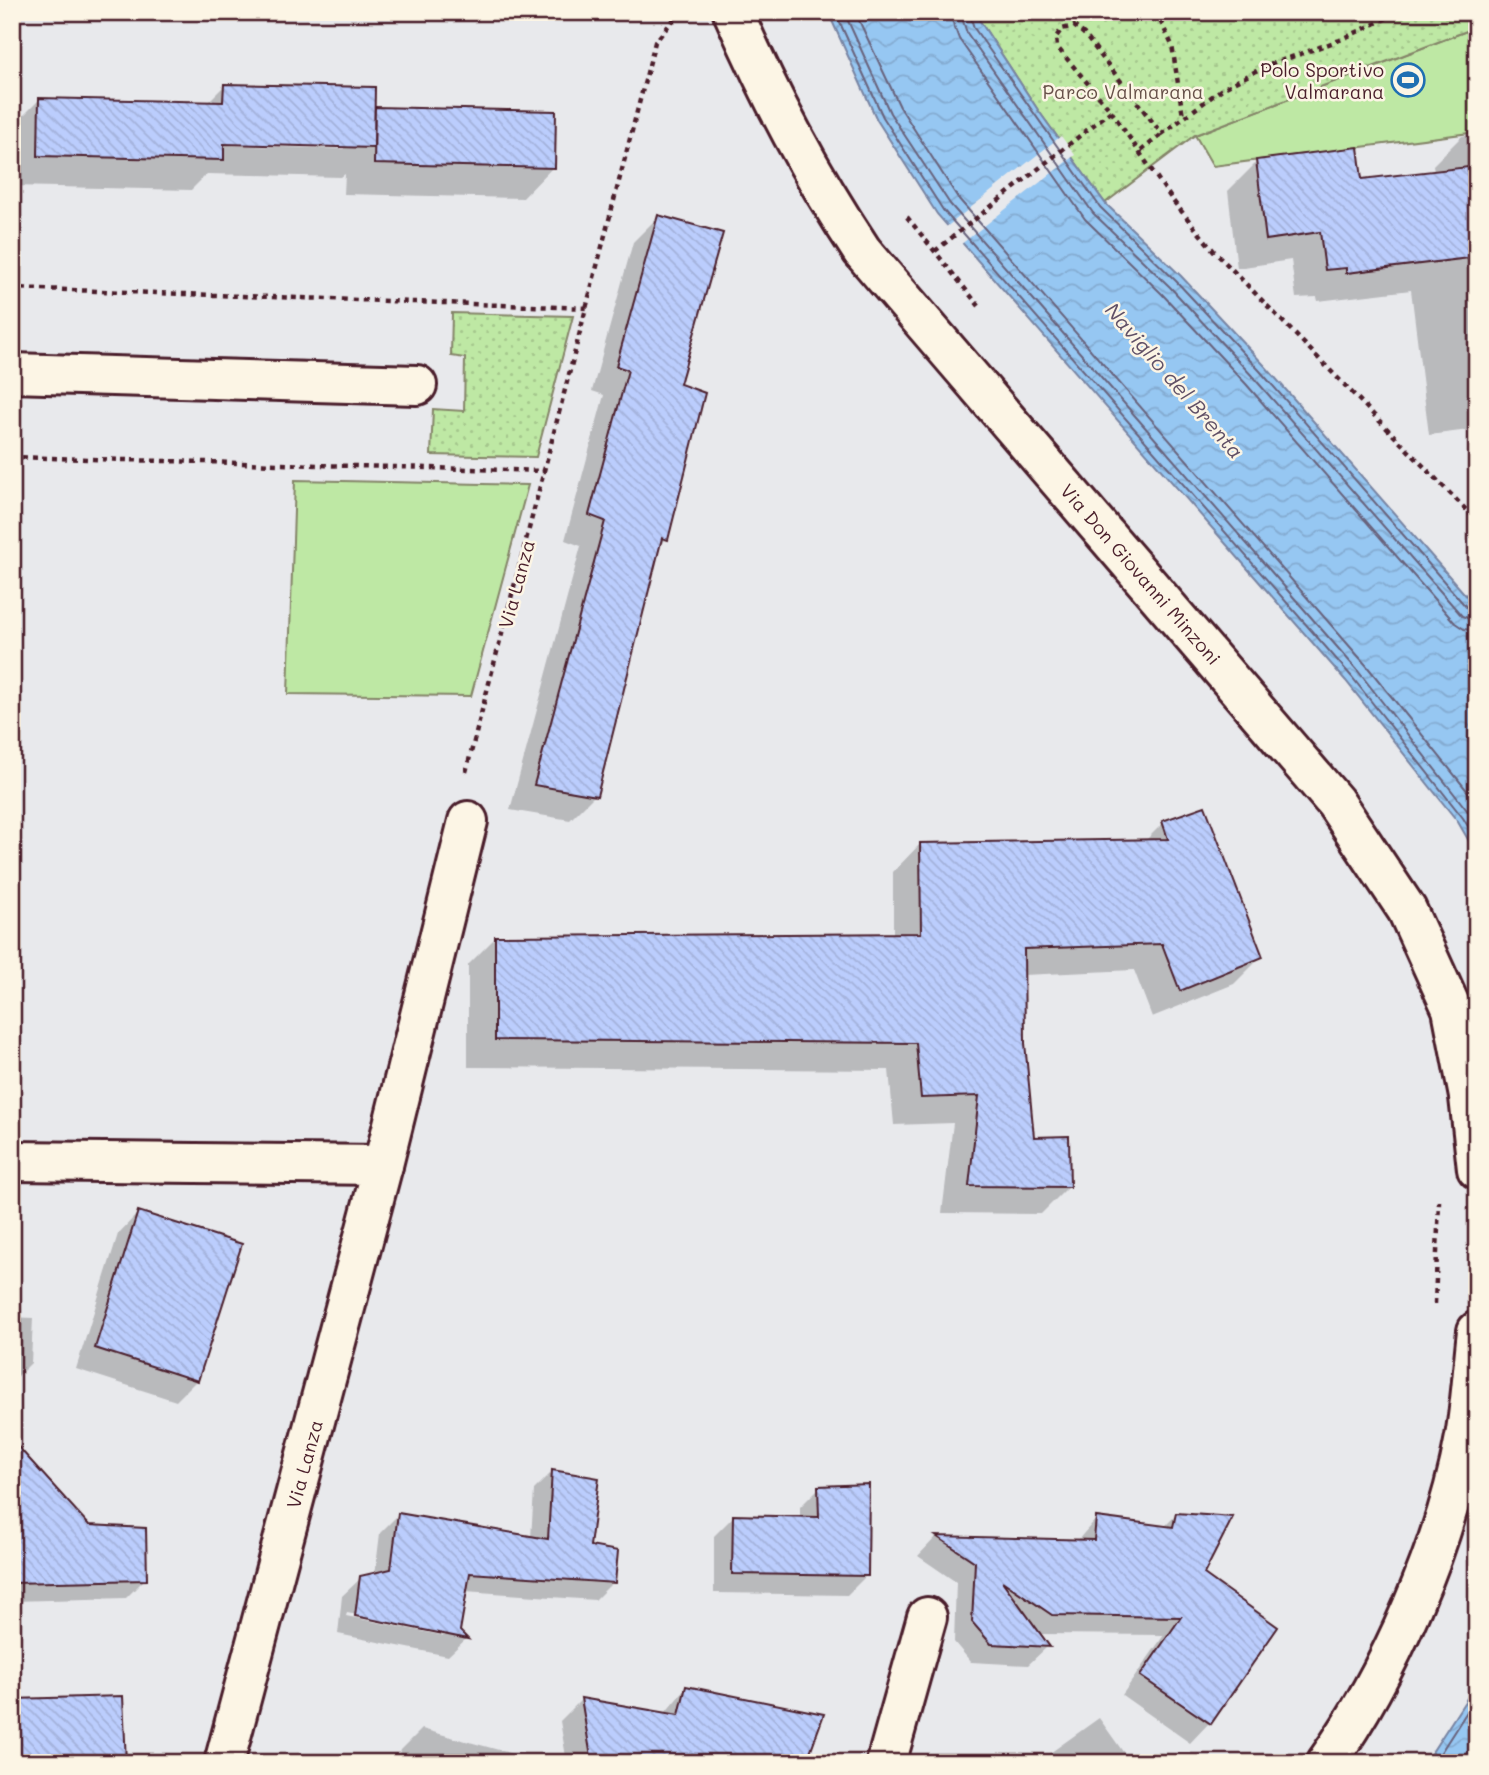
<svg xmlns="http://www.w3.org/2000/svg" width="1489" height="1775" font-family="Mali,sans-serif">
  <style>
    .grass { fill: #bee8a4; stroke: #848468; stroke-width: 2 }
    .park { fill: url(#park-dots); stroke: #848468; stroke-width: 2 }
    .water { fill: url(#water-waves); stroke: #7884a2; stroke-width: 2 }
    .pier { fill: #e8e9ec }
    .shadow { fill: #0003; fill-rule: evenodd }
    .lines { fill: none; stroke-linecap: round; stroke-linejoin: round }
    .shore { stroke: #68627b; stroke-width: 2 }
    .building { fill: url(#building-back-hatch); stroke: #4a1f2b; stroke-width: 2 }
    .minor-casing { stroke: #4a1f2b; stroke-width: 44 }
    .path { stroke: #4a1f2b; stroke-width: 4.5; stroke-dasharray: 5 5; stroke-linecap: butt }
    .minor { stroke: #fcf5e5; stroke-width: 38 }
    .labels { text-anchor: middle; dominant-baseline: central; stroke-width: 5; stroke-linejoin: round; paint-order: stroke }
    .poi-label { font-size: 19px; fill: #4a1f2b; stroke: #fcf5e5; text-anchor: end }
    .park-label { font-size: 19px; fill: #675149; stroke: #fcf5e5 }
    .street-label { font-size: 19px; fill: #4a1f2b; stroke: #fcf5e5 }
    .water-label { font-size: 21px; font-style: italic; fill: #615167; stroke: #fcf5e5 }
  </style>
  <defs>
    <pattern id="park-dots" width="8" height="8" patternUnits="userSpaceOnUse" patternTransform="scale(1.75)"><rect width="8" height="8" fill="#bee8a4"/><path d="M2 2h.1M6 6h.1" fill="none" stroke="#a5c78d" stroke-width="1.8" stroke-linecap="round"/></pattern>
    <pattern id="water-waves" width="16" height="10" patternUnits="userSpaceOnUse" patternTransform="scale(1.75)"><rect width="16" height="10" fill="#96c7f2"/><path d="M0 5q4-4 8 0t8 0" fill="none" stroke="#83aad0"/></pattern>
    <pattern id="building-back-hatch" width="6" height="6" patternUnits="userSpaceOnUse" patternTransform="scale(1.75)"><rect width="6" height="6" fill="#bbcdfd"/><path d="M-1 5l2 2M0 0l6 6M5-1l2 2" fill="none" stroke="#a2b0d9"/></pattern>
  </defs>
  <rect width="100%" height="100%" fill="#e8e9ec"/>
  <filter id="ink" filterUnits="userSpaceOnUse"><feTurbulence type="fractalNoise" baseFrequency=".0143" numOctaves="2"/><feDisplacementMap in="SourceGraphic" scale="14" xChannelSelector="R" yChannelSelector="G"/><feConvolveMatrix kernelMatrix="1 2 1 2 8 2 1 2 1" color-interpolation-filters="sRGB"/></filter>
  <g filter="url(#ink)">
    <g class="grass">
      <polygon points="1477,27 1477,132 1213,166 1195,135"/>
      <polygon points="295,480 528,485 471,696 288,694"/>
    </g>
    <g class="park">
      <polygon points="974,12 1477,12 1477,27 1195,135 1105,203 1038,110"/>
      <polygon points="452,313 573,316 536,457 431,455 433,409 464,411 465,358 451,356"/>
    </g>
    <g class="water">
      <polygon points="828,12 974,12 1038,110 1105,203 1181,276 1265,366 1477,608 1477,855 1458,822 1346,681 937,214 877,120"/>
      <polygon points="1477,1679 1477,1763 1425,1763 1473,1689"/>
    </g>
    <polygon class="pier" points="1061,136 1075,155 960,245 945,228"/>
    <g class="shadow">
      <path d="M224 86 373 112 376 109 553 167 523 198 344 194 345 174 341 177 207 174 191 190 12 186V127L40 99 207 103ZM215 142 344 145V149L215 145Z"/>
      <polygon points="1477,134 1477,429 1429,435 1411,290 1318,301 1317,297 1296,298 1291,260 1237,268 1228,191 1257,162 1361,181 1434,173 1433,165 1462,136"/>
      <polygon points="658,217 678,385 666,539 657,548 595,795 570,820 510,810 581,546 565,540 604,395 592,391 633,242"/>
      <polygon points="1163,823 1261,957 1234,984 1152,1017 1134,970 1023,975 1023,1043 1032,1139 1068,1187 1041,1214 942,1213 953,1123 894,1125 889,1070 468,1067 468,965 495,938 893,935 893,872 920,844 1145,841"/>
      <polygon points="138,1213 197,1380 176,1401 76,1369 118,1234"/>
      <polygon points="12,1317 33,1318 31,1363 14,1380"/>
      <path d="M552 1472 588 1548 613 1582 595 1600 465 1591 458 1632 466 1639 448 1656 338 1634 342 1596 361 1578 375 1575 380 1533 398 1515 531 1538 534 1490ZM347 1613 445 1632V1636L346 1616Z"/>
      <polygon points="12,1475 88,1527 145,1579 126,1598 12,1601"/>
      <polygon points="819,1488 866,1576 847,1595 714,1593 714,1536 733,1517 800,1518 800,1507"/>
      <polygon points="1176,1515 1202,1575 1276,1627 1209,1723 1190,1743 1122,1695 1164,1635 1038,1634 1047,1647 1028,1665 971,1662 954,1642 956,1582 918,1556 936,1537 1077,1541 1097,1518 1163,1528"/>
      <polygon points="686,1688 804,1763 567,1763 560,1721 581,1700 664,1714"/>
      <polygon points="1099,1718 1131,1763 1036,1763"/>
      <polygon points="422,1729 546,1763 397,1763 401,1750"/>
    </g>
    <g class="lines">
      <g class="shore">
        <polyline points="835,12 883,117 943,210 1352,677 1463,818 1477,841"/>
        <polyline points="844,12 890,113 950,204 1358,671 1477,823"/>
        <polyline points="855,12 900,107 958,198 1366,665 1477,803"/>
        <polyline points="949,12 959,39 1085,219 1162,294 1246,384 1455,623 1464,629 1477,631"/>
        <polyline points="960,12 967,33 1093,213 1170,287 1253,377 1462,616 1477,621"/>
        <polyline points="969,12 974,28 1100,207 1176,281 1260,371 1468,609 1477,612"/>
        <polyline points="1434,1763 1477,1696"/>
      </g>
    </g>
    <g class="building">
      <polygon points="224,84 375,87 374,148 224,144 224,160 38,156 39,98 223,102"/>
      <polygon points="375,107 556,111 555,168 374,164"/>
      <polygon points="1358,147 1362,179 1477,166 1477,257 1346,273 1346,268 1325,270 1320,232 1266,240 1256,160"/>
      <polygon points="658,215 723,233 680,384 705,393 668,540 662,538 597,796 534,785 605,521 589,515 628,370 616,366"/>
      <polygon points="1205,806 1263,957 1180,991 1162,944 1024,949 1025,1043 1034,1137 1069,1136 1070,1187 969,1186 979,1096 921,1098 916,1043 495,1040 495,936 921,933 920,843 1168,839 1162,821"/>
      <polygon points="138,1211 242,1244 198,1381 95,1348"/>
      <polygon points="12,1440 89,1525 146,1528 147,1580 12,1583"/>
      <polygon points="552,1470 599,1478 590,1546 618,1551 615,1583 470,1573 460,1631 468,1639 355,1616 360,1576 391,1569 398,1513 548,1539"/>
      <polygon points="869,1484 868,1576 732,1574 733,1515 819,1517 818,1486"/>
      <polygon points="1176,1513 1233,1517 1204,1574 1278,1627 1211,1724 1140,1676 1181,1617 1052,1615 1002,1581 1050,1647 991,1644 972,1622 975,1562 936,1536 1094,1540 1096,1517 1173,1527"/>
      <polygon points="686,1686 824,1714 806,1763 592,1763 581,1698 679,1715"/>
      <polygon points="123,1696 126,1763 12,1763 12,1699"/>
    </g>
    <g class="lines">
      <defs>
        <g id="minor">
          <path d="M733 12C772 100 809 171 862 251L1335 802 1407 910 1452 1009 1469 1097 1477 1169"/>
          <polyline points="12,373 417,385"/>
          <polyline points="12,1161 383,1165"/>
          <polyline points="224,1763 383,1165 468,821"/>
          <polyline points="886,1763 927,1617"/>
          <path d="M1326 1763C1389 1675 1446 1544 1465 1437 1471 1402 1473 1366 1477 1331"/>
        </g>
      </defs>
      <use href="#minor" class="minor-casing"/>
      <g class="path">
        <polyline points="1156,12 1172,45 1183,116"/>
        <polyline points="1111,111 1173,201 1214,251 1477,521"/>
        <polyline points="1141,151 1162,134"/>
        <polyline points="907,217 979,306"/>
        <polyline points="935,251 1111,111 1057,47 1056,37 1062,29 1074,26 1084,34 1162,134 1222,89 1266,66 1340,40 1400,12"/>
        <polyline points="12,288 588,308"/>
        <polyline points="12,457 546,471"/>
        <polyline points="466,772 655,42 680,12"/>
        <polyline points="1435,1304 1439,1201"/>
      </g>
      <use href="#minor" class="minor"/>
    </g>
  </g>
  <defs>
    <symbol id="stadium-ring" viewBox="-11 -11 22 22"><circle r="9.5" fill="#fcf5e5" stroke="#1f6fb2" stroke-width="1.5"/><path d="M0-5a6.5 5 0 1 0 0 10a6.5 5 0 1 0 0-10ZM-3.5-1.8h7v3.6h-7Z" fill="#1f6fb2"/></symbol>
  </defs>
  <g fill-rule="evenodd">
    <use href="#stadium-ring" x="1389" y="61" width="38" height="38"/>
  </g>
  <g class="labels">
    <g class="poi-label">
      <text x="1384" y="69">Polo Sportivo<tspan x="1384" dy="22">Valmarana</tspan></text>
    </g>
    <g class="park-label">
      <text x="1123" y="91">Parco Valmarana</text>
    </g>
    <g class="street-label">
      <text transform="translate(1141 574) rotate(49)">Via Don Giovanni Minzoni</text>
      <text transform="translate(516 584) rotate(-75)">Via Lanza</text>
      <text transform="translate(304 1464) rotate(-75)">Via Lanza</text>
    </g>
    <g class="water-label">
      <text transform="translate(1175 380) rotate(49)">Naviglio del Brenta</text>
    </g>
  </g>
  <rect width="1489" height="1775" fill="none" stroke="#fcf5e5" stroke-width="42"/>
  <rect x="21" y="21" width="1447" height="1733" fill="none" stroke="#4a1f2b" stroke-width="2.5" filter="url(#ink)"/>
</svg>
